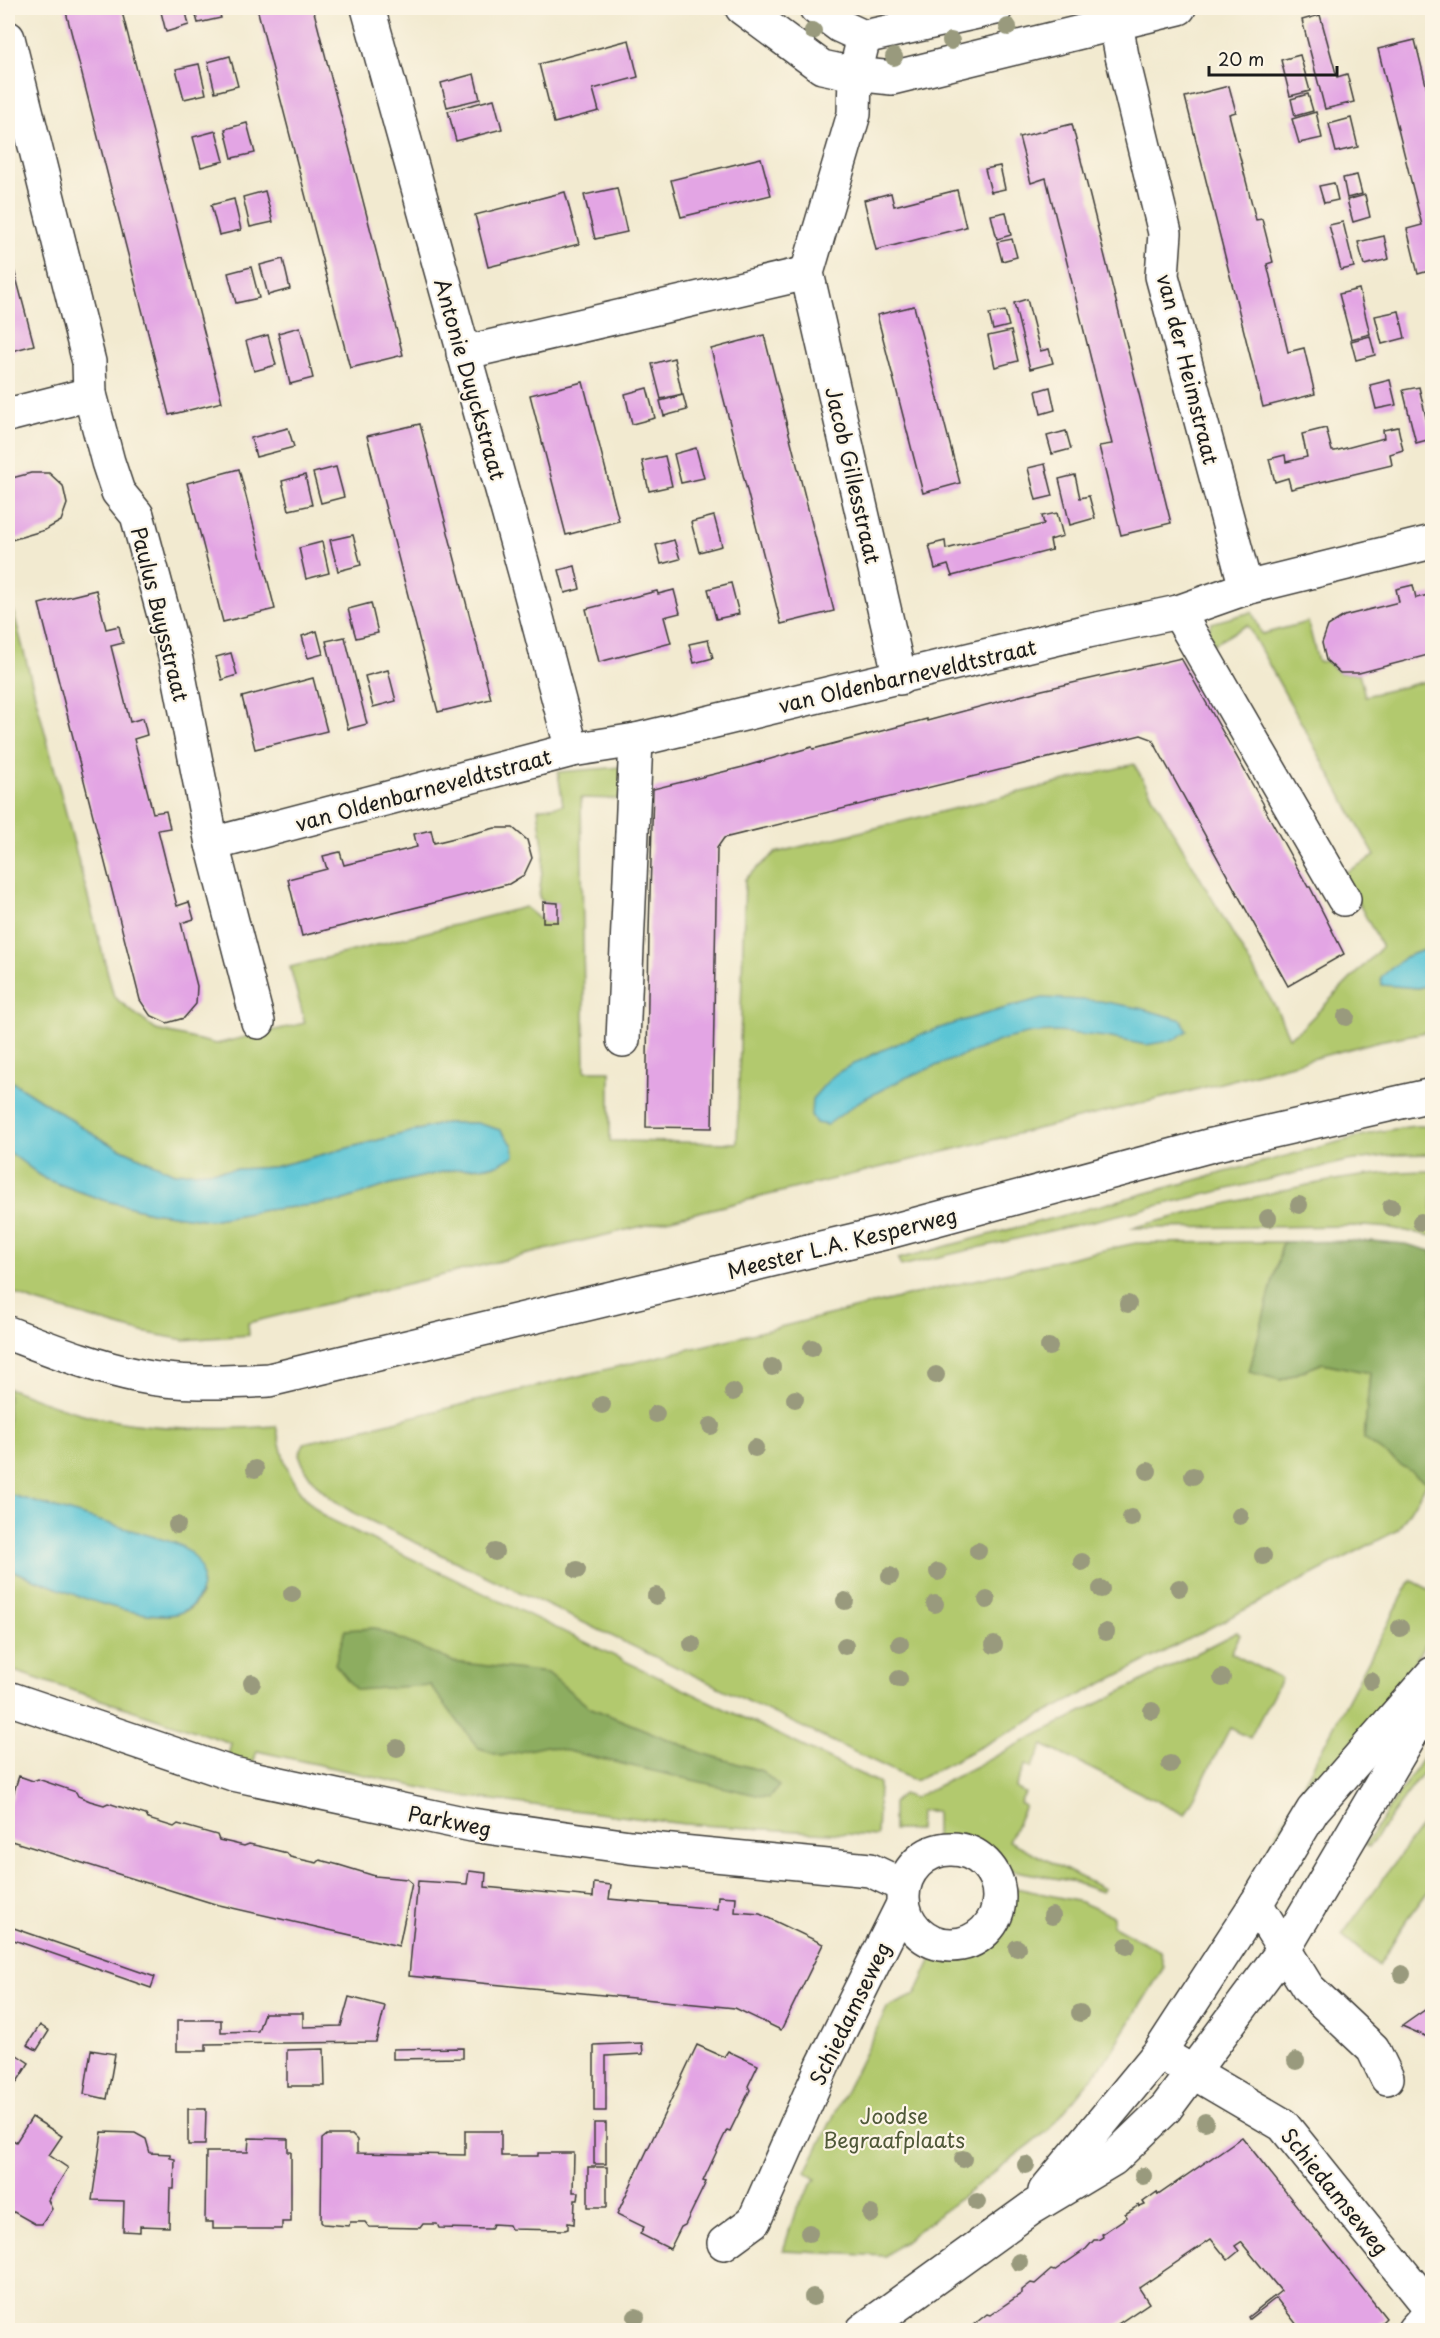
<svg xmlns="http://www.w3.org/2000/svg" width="1440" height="2338" font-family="'Playpen Sans',sans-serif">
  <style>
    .green { fill: #b2c96e; stroke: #677245; stroke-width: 1.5 }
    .forest { fill: #8dad61; stroke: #54643e; stroke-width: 1.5 }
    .water { fill: #5ac5d5; stroke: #3b7078; stroke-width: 1.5 }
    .building { fill: #e3a5e4 }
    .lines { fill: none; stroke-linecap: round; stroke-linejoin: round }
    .minor-casing { stroke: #3c3b37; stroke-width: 36 }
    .major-casing { stroke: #3c3b37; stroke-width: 36 }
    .minor { stroke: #fff; stroke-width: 33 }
    .major { stroke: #fff; stroke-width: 33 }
    .tree { fill: #999a7d }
    .labels { text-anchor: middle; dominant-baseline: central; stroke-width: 4.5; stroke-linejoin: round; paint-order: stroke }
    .street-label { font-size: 21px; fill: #1c1c1c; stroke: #fcf5e5 }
    .park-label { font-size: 21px; fill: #505939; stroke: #fcf5e5 }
  </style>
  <rect width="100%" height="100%" fill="#fcf5e5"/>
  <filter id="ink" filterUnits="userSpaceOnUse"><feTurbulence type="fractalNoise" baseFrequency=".0167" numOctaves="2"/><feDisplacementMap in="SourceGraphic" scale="12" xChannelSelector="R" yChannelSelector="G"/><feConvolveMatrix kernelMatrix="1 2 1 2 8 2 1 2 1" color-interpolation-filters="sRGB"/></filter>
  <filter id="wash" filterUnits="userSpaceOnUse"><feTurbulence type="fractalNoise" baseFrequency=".008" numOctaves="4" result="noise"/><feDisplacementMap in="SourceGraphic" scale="24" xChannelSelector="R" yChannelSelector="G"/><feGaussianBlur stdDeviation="1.35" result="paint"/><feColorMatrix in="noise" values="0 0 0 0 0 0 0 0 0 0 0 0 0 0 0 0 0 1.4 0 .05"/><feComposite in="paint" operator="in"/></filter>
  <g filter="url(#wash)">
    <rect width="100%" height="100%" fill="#f2ead0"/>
    <g class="green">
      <polygon points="8,591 114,997 156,1030 216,1044 305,1023 290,967 525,907 542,921 558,921 558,903 543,902 539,897 544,854 538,809 563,805 558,772 622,767 621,799 581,798 585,1071 610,1071 610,1141 737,1143 745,879 775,853 1134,764 1277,1010 1289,1037 1302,1028 1382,947 1344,876 1341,875 1375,856 1247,625 1214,644 1208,632 1211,623 1252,612 1262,634 1308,622 1318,662 1326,661 1340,673 1359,673 1365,696 1432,680 1432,947 1405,957 1382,984 1418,988 1432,984 1432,1031 1379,1041 1183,1093 248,1323 249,1335 184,1340 132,1330 33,1301 8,1291 8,1151 45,1179 103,1200 151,1212 210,1220 266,1210 338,1202 391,1184 451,1170 497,1165 477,1123 445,1123 274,1167 174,1173 104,1141 8,1079"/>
      <polygon points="1414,1126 1432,1126 1432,1154 1394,1155 1347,1161 901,1266 898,1259 1376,1132"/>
      <path d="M1432 1171V1236L1391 1228 1364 1226 1130 1228C1228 1205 1332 1171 1432 1171Z"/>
      <path d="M1283 1242 1250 1372 1281 1380 1323 1363 1370 1373 1364 1439 1427 1483 1398 1530 915 1781 352 1512C327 1497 308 1482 299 1454L305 1443 313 1441 919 1293 1108 1249 1136 1243Z"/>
      <path d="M8 1388C28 1395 48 1404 69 1410 133 1430 209 1431 276 1426 286 1471 290 1488 327 1518L879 1783 877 1836 684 1824 454 1795 257 1751 253 1764 228 1756 231 1743 8 1669V1569C45 1583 154 1632 189 1609 194 1606 198 1599 201 1594L61 1510 8 1494Z"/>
      <polygon points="1411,1580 1432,1591 1432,1634 1411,1667 1301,1807 1268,1856 1266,1855"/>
      <polygon points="1237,1632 1240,1635 1231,1653 1281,1679 1250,1738 1230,1728 1185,1815 1043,1745 1031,1768 1025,1765 1015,1788 1025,1793 1020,1803 1025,1806 1009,1841 1104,1889 1102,1892 1070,1881 1011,1870 988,1847 976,1841 951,1836 936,1839 936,1811 920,1811 919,1830 893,1830 893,1803 902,1794 914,1798"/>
      <polygon points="1432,1744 1432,1760 1369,1847 1365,1845"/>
      <polygon points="1432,1811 1432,1886 1406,1921 1379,1966 1342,1935"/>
      <polygon points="1016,1888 1081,1902 1113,1916 1112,1925 1160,1951 1164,1967 1107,2059 1050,2129 885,2256 783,2251 796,2209 816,2179 806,2172 887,2008 915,1995 932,1959 970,1958 1001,1938 1012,1917"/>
    </g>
    <g class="forest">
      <polygon points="1372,1241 1405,1244 1432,1251 1432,1475 1427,1483 1364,1439 1370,1373 1323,1363 1281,1380 1249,1372 1283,1242"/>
      <polygon points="374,1628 454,1662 548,1673 589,1707 702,1753 762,1771 779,1786 769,1798 546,1746 501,1756 479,1749 430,1685 356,1690 335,1664 345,1630"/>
    </g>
    <g class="water">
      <polygon points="1432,947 1432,984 1418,988 1382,985 1381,977 1405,957"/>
      <path d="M1043 998 1100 1001 1139 1008 1182 1020 1187 1031 1174 1040 1146 1045 1106 1037 1058 1032 1032 1033 1005 1039 905 1078 860 1101 827 1125 816 1123 811 1115 812 1099C820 1091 828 1079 837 1073 899 1037 975 1016 1043 998Z"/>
      <polygon points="8,1079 104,1141 174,1173 274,1167 445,1123 477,1123 500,1130 513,1145 514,1156 497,1165 451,1170 391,1184 338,1202 266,1210 210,1220 151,1212 103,1200 45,1179 8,1151"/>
      <path d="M8 1494 175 1543C190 1550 201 1559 202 1577 204 1598 188 1615 167 1615 117 1616 54 1586 8 1569Z"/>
    </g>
    <g id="blocks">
      <g class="building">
        <polygon points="65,8 121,8 222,402 169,415"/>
        <polygon points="160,8 185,8 189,25 166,32"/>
        <polygon points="194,8 218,8 221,18 198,23"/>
        <polygon points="257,8 313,8 403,355 350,368"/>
        <polygon points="1320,15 1337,77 1347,74 1354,102 1325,109 1302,20"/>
        <polygon points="629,40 638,77 593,89 599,111 554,123 539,64"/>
        <polygon points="1415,40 1432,109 1432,270 1418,274 1407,229 1422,225 1378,49"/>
        <polygon points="1300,55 1310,91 1290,96 1281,60"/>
        <polygon points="230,56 238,86 215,92 208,62"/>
        <polygon points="199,64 206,94 184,99 176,69"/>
        <polygon points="474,74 480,99 447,107 441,83"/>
        <polygon points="1229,86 1236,112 1229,114 1256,220 1262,219 1273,262 1267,264 1288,352 1304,348 1315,394 1263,407 1185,97"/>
        <polygon points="1308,94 1313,111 1295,116 1291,99"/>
        <polygon points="494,99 502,129 456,141 448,111"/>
        <polygon points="1316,112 1322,138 1299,143 1292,119"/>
        <polygon points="1351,118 1358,147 1336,152 1329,124"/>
        <polygon points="247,123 255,153 232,158 225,129"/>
        <polygon points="1072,124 1171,523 1121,535 1099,446 1112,444 1046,178 1031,183 1019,137"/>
        <polygon points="216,131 224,161 201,167 193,137"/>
        <polygon points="761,158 771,195 681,217 671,180"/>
        <polygon points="1000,166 1005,189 991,192 985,169"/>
        <polygon points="1357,175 1362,194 1347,198 1343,178"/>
        <polygon points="1334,183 1338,200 1324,203 1319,186"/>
        <polygon points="617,188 627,232 595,239 584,195"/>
        <polygon points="957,190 966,227 876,250 864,200 891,193 894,206"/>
        <polygon points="265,191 273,222 250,227 243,197"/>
        <polygon points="565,192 579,244 488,267 475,215"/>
        <polygon points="1365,195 1370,217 1353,222 1347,200"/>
        <polygon points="234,199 241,230 219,235 211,205"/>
        <polygon points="1006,212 1011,235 997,239 991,215"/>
        <polygon points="1343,222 1354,267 1341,270 1329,225"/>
        <polygon points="1384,236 1389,259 1364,265 1358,242"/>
        <polygon points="1012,239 1017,257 1002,261 997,242"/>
        <polygon points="8,247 34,345 8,352"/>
        <polygon points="283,259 290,289 268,295 260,265"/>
        <polygon points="251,267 259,298 236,303 228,273"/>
        <polygon points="1359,289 1370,334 1351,339 1339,294"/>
        <polygon points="1027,299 1040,351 1049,349 1053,363 1030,369 1014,303"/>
        <polygon points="914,306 960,483 923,493 877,315"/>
        <polygon points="1005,311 1009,326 993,330 989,314"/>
        <polygon points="1399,311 1405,338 1382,344 1375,316"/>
        <polygon points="300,327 313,378 290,384 278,333"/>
        <polygon points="1011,331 1018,361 995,367 988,336"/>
        <polygon points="268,335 276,365 254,371 246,341"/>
        <polygon points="764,335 834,611 781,624 711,349"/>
        <polygon points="1370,336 1375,355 1356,360 1351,341"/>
        <polygon points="674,358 682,394 661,399 652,364"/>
        <polygon points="1390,380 1396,405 1376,409 1370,385"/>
        <polygon points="583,382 619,521 566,535 530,395"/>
        <polygon points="1050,387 1055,410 1041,414 1036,391"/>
        <polygon points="1419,387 1431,439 1416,443 1403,390"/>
        <polygon points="647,388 655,418 632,424 625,394"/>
        <polygon points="683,395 687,410 664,416 660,401"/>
        <polygon points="420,424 491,699 438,712 367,436"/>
        <polygon points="1398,427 1403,450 1390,454 1392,465 1291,489 1288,478 1275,482 1269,459 1285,455 1286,462 1307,457 1302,434 1326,428 1332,451 1335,451 1384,438 1383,430"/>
        <polygon points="288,428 294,447 256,457 251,438"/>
        <polygon points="1066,431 1071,449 1052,454 1047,436"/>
        <polygon points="696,448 704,478 681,483 674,454"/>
        <polygon points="665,456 672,486 649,491 642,461"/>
        <polygon points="1045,464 1053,496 1036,500 1028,468"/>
        <polygon points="336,467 344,497 321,503 313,473"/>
        <polygon points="239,469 275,609 223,622 187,483"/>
        <polygon points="31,473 49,473 63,486 67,504 61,521 45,530 8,541 8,479"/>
        <polygon points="305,475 312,505 289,510 282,481"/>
        <polygon points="1075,475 1080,498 1089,496 1095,518 1070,525 1059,479"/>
        <polygon points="1057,513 1063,536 1050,540 1052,550 952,576 948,565 935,569 929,545 945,541 946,549 1044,524 1042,516"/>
        <polygon points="714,516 722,546 699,552 691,522"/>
        <polygon points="353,535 361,565 338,571 330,540"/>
        <polygon points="674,540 680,559 661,564 656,545"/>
        <polygon points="322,542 329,573 306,579 299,548"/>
        <polygon points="575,566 580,589 565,593 559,570"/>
        <polygon points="731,583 739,614 716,619 708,589"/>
        <polygon points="1413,585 1416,598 1432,594 1432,654 1359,673 1340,673 1326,660 1322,643 1328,626 1344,616 1399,602 1396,589"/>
        <polygon points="96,590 106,629 119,626 123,643 111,646 130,722 143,718 147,735 134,739 153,813 166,811 170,828 158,830 177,906 189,902 194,919 181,923 197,986 196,1004 184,1018 167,1023 150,1015 140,1000 39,604"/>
        <polygon points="674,590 680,613 664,617 671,643 599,662 586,609 657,591 658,594"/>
        <polygon points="371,603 378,633 356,638 348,609"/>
        <polygon points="317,631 323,654 308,658 302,636"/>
        <polygon points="345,637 367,724 348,729 326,641"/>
        <polygon points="708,640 713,658 694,663 689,644"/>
        <polygon points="231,653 237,675 222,680 216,657"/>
        <polygon points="1181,658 1264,805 1263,806 1308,887 1310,887 1344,954 1288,986 1152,739 1141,735 724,838 717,848 712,1128 646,1127 649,930 653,789 743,767 812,747 813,749 927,719 927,721 1042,690"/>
        <polygon points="388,670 396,701 373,707 365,676"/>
        <polygon points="313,678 327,731 255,749 242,697"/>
        <polygon points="495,828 513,828 527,840 532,858 524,875 509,884 302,936 288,879 327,869 323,856 340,852 344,865 417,847 414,834 431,830 434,843"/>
        <polygon points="543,902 558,903 558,922 543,922"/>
        <polygon points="19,1776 33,1781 38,1779 76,1792 78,1796 90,1801 104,1805 108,1803 146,1815 148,1819 174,1827 178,1824 217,1835 219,1840 232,1843 244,1846 249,1844 267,1848 287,1853 290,1857 317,1863 320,1860 339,1865 375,1876 407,1879 412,1883 399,1946 215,1904 8,1840 8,1810"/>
        <polygon points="469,1871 486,1873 485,1887 593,1897 594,1883 611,1885 609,1899 717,1909 718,1896 736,1897 735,1912 760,1914 823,1944 781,2030 735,2008 409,1976 418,1881 467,1884"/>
        <polygon points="8,1926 155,1977 151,1988 8,1938"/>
        <polygon points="349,1997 385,2006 376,2042 206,2044 206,2051 177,2051 177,2020 221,2020 221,2032 258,2031 264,2013 303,2013 303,2027 341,2026"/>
        <polygon points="1432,2005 1432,2039 1402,2026"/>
        <polygon points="40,2025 49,2031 37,2050 27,2045"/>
        <polygon points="642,2043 643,2054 606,2056 606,2111 594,2111 594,2045"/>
        <polygon points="697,2045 724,2057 728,2051 758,2065 748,2086 750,2090 730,2131 727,2130 722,2140 703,2181 706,2182 685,2225 681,2227 670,2249 640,2234 644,2227 617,2214"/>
        <polygon points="463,2048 463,2058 393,2059 393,2049"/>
        <polygon points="324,2049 325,2086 287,2086 287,2050"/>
        <polygon points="91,2050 115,2054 107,2099 84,2094"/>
        <polygon points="17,2055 29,2063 15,2085 8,2080 8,2071"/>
        <polygon points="188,2109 206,2109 205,2145 188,2145"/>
        <polygon points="32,2117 62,2136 49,2155 68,2168 48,2200 52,2209 42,2224 35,2224 14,2212 8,2213 8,2137 16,2142"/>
        <rect x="594" y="2123" width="12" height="41"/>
        <polygon points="465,2131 501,2131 501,2156 538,2156 538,2153 574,2153 573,2192 579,2192 578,2200 575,2200 574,2224 568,2223 568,2229 565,2230 511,2229 509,2225 493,2224 491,2229 439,2228 437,2224 423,2224 420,2228 369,2227 365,2222 350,2222 349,2226 323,2224 321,2222 322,2139 327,2135 352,2135 357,2140 357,2153 465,2155"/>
        <polygon points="102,2132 135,2133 146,2139 150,2153 170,2154 170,2158 175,2159 174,2189 170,2189 169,2227 140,2226 140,2232 123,2231 124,2201 92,2200"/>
        <polygon points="1242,2137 1386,2318 1374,2330 1301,2330 1276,2298 1249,2319 1248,2317 1281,2291 1241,2242 1235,2246 1239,2251 1228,2260 1211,2239 1139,2288 1149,2303 1109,2330 967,2330 987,2314 990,2315 1022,2293 1022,2290 1031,2283 1035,2284 1051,2270 1054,2271 1086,2249 1094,2240 1098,2240 1103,2237 1102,2234 1127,2217 1125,2214 1139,2205 1140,2207 1145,2205 1143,2202 1157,2192 1158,2195"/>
        <polygon points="249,2138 288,2139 288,2152 291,2152 291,2222 282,2222 282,2229 213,2229 213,2222 205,2222 206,2152 248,2152"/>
        <rect x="588" y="2167" width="19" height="40"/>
      </g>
    </g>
  </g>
  <g filter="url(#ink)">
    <use href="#blocks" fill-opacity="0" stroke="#3c3b37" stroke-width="1.5"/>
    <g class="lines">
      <defs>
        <g id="minor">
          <polyline points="368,8 526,576 572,750"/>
          <polyline points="742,8 822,67 855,74 892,78 1179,8"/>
          <polyline points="816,8 840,26 864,37 996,8"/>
          <polyline points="1113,8 1122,56 1165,233 1162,276 1246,588"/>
          <polyline points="864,37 855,74 854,114 807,273 900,678"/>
          <polyline points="8,38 89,362 90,394 108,462 118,492 137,515 176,660 212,844 258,1022"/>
          <polyline points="463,353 807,273"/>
          <polyline points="8,415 90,394"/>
          <polyline points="1178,612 1344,899"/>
          <polyline points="212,844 572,750 636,740 1088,631 1178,612 1246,588 1432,542"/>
          <polyline points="623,1040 636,740"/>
          <polyline points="8,1698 233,1774 472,1825 630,1847 870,1870 904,1886"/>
          <circle cx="951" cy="1897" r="48"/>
          <polyline points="1256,1904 1308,1988 1373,2049 1387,2078"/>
          <polyline points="1174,2061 1283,2125 1432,2310 1414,2330"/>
          <polyline points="1045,2191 1159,2053 1256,1904 1313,1810 1432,1674"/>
          <polyline points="724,2243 754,2221 823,2065 903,1904"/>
          <polyline points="863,2330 1033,2207 1113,2159 1166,2108 1285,1948 1432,1698"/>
        </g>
        <path id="major" d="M8 1333C50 1349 94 1367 140 1376 182 1385 227 1382 269 1380L884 1233 1212 1145 1432 1095"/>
      </defs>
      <use href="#minor" class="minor-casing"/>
      <use href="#major" class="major-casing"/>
      <use href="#minor" class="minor"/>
      <use href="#major" class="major"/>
    </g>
    <g class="tree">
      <circle cx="1008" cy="27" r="9"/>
      <circle cx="813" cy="31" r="9"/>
      <circle cx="951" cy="41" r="9"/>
      <circle cx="894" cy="57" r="9"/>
      <circle cx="1346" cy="1017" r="9"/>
      <circle cx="1299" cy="1205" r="9"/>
      <circle cx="1391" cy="1207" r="9"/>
      <circle cx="1268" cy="1218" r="9"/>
      <circle cx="1421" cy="1222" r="9"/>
      <circle cx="1128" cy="1304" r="9"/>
      <circle cx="1049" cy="1347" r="9"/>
      <circle cx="812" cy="1348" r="9"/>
      <circle cx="772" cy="1367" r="9"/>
      <circle cx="936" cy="1375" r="9"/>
      <circle cx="733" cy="1392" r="9"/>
      <circle cx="795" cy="1399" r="9"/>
      <circle cx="602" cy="1405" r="9"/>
      <circle cx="656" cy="1414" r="9"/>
      <circle cx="711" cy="1426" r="9"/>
      <circle cx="755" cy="1448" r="9"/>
      <circle cx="255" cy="1469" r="9"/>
      <circle cx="1148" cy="1471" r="9"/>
      <circle cx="1193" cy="1476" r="9"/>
      <circle cx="1240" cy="1516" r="9"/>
      <circle cx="1131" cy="1518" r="9"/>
      <circle cx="177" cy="1525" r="9"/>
      <circle cx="978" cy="1551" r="9"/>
      <circle cx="495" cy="1552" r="9"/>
      <circle cx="1263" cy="1556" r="9"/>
      <circle cx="1082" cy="1562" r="9"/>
      <circle cx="577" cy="1570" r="9"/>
      <circle cx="938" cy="1572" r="9"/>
      <circle cx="890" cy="1576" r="9"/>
      <circle cx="1179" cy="1588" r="9"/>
      <circle cx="1101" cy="1589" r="9"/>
      <circle cx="292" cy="1594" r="9"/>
      <circle cx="656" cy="1596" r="9"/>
      <circle cx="987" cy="1600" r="9"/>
      <circle cx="845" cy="1601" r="9"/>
      <circle cx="935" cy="1604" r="9"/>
      <circle cx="1400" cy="1628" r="9"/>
      <circle cx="1106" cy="1632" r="9"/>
      <circle cx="692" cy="1644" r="9"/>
      <circle cx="900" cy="1644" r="9"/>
      <circle cx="994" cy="1645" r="9"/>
      <circle cx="845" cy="1646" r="9"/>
      <circle cx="1222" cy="1678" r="9"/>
      <circle cx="899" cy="1679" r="9"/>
      <circle cx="1371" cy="1681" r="9"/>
      <circle cx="252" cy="1683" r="9"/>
      <circle cx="1152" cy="1711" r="9"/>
      <circle cx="397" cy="1748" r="9"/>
      <circle cx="1170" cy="1764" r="9"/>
      <circle cx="1052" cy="1916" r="9"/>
      <circle cx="1127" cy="1946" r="9"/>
      <circle cx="1017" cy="1948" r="9"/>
      <circle cx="1402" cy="1974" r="9"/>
      <circle cx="1080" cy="2013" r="9"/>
      <circle cx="1296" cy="2061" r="9"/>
      <circle cx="1205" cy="2122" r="9"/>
      <circle cx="963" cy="2159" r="9"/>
      <circle cx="1026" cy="2165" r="9"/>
      <circle cx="1143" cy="2176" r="9"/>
      <circle cx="977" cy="2202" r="9"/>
      <circle cx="871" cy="2214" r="9"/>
      <circle cx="809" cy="2233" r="9"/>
      <circle cx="1019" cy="2262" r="9"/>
      <circle cx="813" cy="2297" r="9"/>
      <circle cx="636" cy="2317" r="9"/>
    </g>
  </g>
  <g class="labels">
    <g class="street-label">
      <text transform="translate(1189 369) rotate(76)">van der Heimstraat</text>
      <text transform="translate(471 379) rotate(74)">Antonie Duyckstraat</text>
      <text transform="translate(854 475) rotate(77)">Jacob Gillesstraat</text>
      <text transform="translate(161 614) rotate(76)">Paulus Buysstraat</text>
      <text transform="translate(907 675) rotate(-13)">van Oldenbarneveldtstraat</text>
      <text transform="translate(423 789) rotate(-15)">van Oldenbarneveldtstraat</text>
      <text transform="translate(842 1242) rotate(-14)">Meester L.A. Kesperweg</text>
      <text transform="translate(450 1820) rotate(11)">Parkweg</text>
      <text transform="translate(849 2013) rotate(-64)">Schiedamseweg</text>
      <text transform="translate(1336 2191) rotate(51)">Schiedamseweg</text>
    </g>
    <g class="park-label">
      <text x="894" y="2115">Joodse<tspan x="894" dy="24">Begraafplaats</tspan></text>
    </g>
  </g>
  <rect width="1440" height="2338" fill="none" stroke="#fcf5e5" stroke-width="30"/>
  <path d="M1209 66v9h128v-9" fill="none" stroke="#1c1c1c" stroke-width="3"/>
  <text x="1218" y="66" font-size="18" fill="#1c1c1c" stroke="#fcf5e5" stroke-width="4.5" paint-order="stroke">20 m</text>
</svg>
